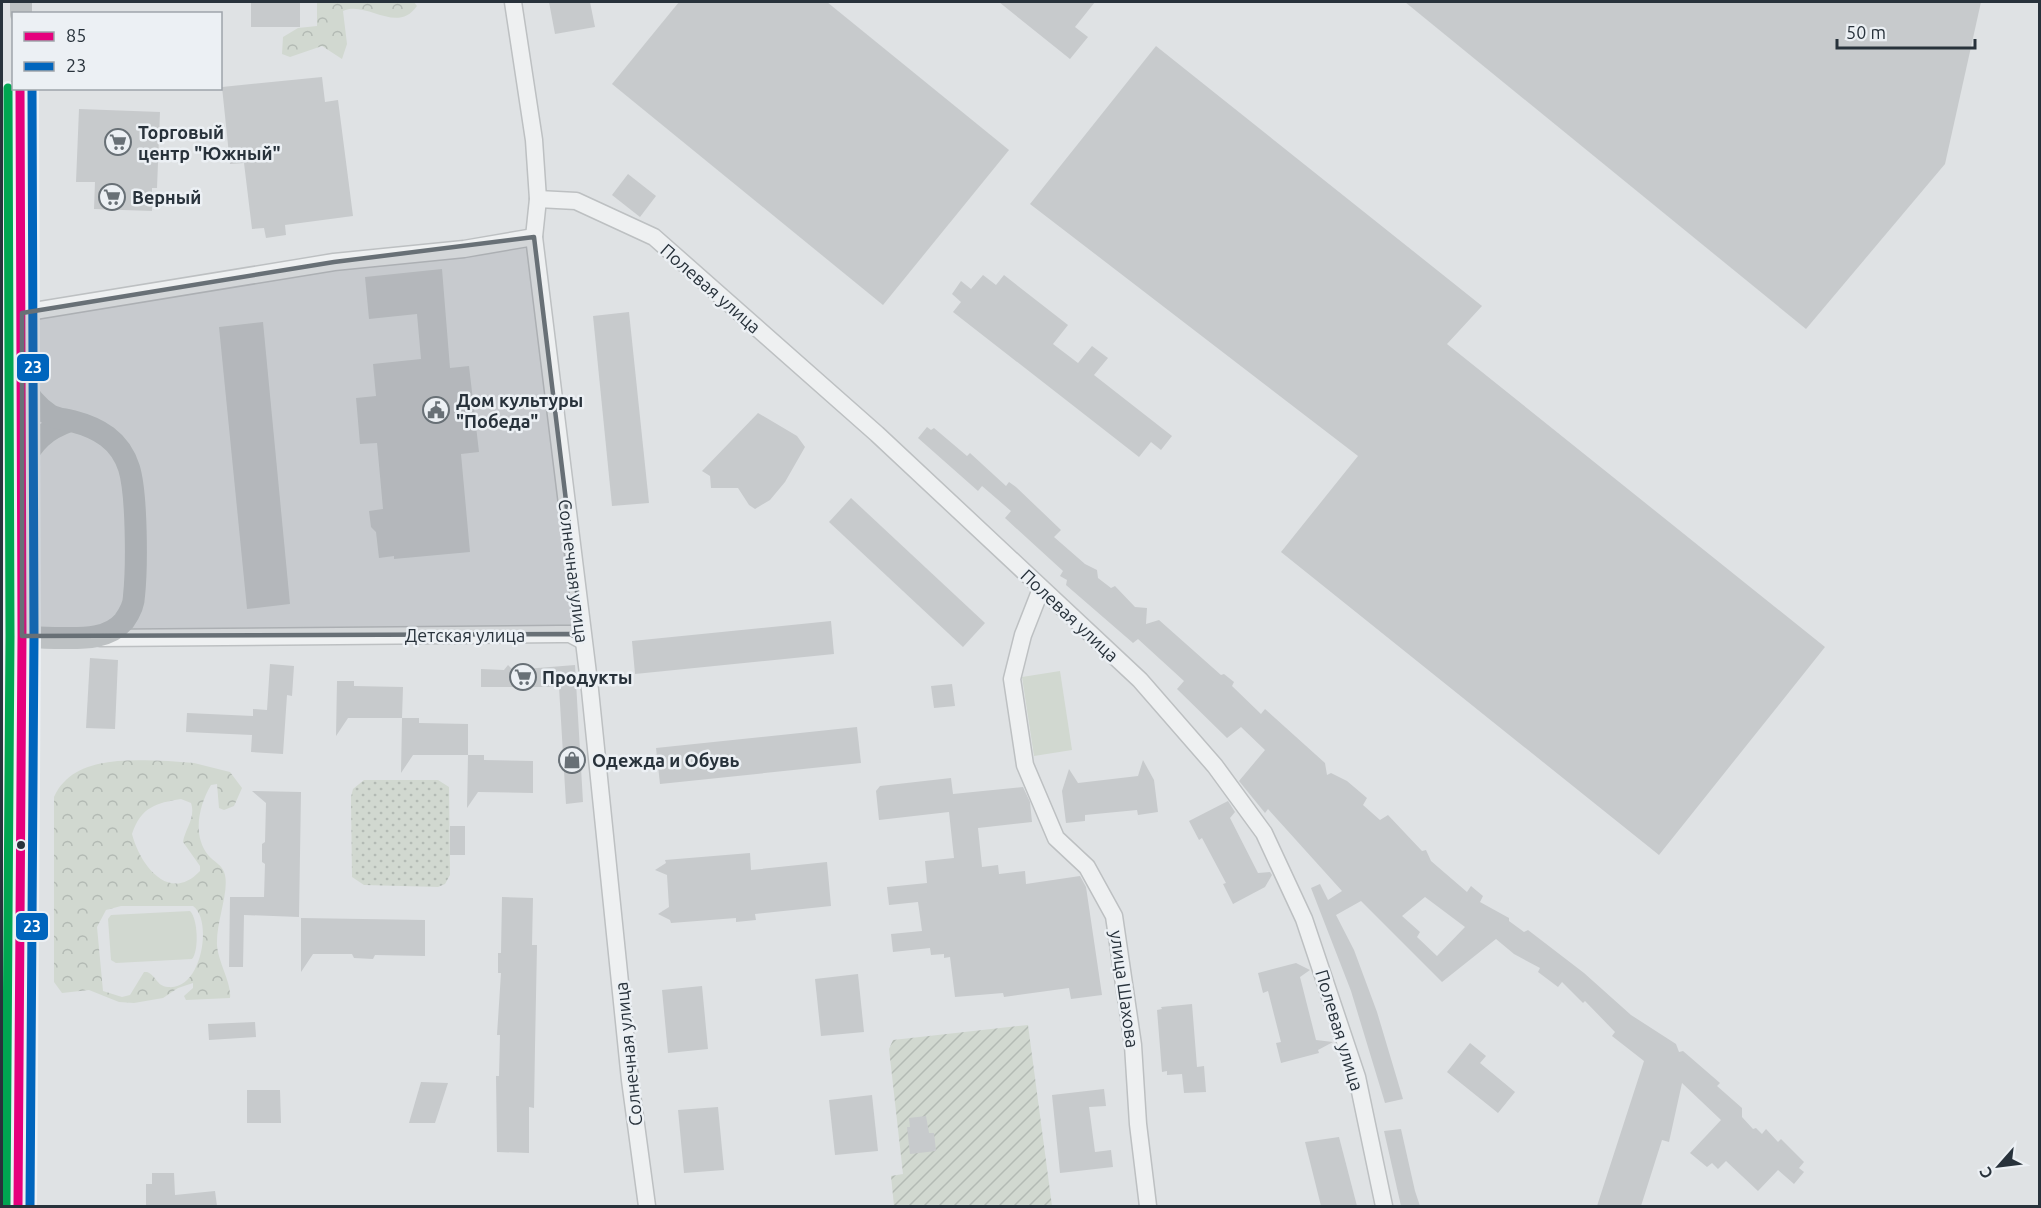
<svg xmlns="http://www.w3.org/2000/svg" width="2041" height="1208" font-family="Ubuntu,sans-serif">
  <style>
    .grass { fill: url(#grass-dots) }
    .forest { fill: url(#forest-crowns); fill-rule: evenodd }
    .garden { fill: url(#garden-furrows) }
    .pitch { fill: #d1d8d0 }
    .building { fill: #c7cacc; fill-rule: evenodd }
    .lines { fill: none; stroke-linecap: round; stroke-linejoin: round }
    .street-casing { stroke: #bdc0c2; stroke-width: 19 }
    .street { stroke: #eef0f1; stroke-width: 16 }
    .secondary { stroke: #bdc1c3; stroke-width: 22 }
    .bus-1-casing { stroke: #ecf0f4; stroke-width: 14 }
    .bus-2-casing { stroke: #ecf0f4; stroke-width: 14 }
    .bus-3-casing { stroke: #ecf0f4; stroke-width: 14 }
    .bus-1 { stroke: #e5007d; stroke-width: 9 }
    .bus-2 { stroke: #0065bd; stroke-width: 9 }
    .bus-3 { stroke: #00a651; stroke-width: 9 }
    .marked { fill: #687076; fill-opacity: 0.2; stroke: #687076; stroke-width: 4.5; stroke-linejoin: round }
    .bus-dot { fill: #28323b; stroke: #ecf0f4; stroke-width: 2 }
    .labels { text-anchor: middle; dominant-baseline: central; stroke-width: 5; stroke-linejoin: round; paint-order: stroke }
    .poi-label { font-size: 18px; font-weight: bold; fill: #28323b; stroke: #ecf0f4; text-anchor: start }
    .street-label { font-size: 18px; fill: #28323b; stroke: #ecf0f4 }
    .line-badge { stroke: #ecf0f4; stroke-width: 2 }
    .badge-label { font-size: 16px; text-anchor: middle; font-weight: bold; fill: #fff }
  </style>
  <defs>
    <pattern id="grass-dots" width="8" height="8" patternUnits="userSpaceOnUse" patternTransform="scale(1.5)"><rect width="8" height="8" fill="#d1d8d0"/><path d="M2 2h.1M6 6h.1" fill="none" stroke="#b3bab4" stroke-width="1.8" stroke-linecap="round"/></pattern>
    <pattern id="forest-crowns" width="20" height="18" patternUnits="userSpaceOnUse" patternTransform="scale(1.5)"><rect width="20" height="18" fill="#d1d8d0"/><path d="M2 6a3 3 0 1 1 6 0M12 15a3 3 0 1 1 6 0" fill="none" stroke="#b3bab4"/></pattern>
    <pattern id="garden-furrows" width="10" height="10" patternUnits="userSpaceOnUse" patternTransform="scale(1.5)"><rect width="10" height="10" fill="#d1d8d0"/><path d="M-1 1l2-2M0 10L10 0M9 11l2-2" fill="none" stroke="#b3bab4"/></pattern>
  </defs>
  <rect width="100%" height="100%" fill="#dfe2e4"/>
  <polygon class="grass" points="364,780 438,780 449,787 450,875 445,884 438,887 364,885 352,877 351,797 353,789"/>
  <g class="forest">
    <path d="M317 2H414L417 6C397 35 366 0 343 11L347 44 342 59 322 46 290 57 282 54 283 37 298 28 317 26Z"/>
    <path d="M168 761 194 763 230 772 242 788 234 806 224 810 219 808 217 784 211 785C199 805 192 835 208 855 214 862 223 865 225 875 229 893 216 922 217 945 218 962 232 984 230 998L186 1000 184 996 193 988V983L178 988 163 998 134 1003 119 1002 89 990 62 993 54 982V797C73 755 129 760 168 761ZM181 799 191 803C196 818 185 829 183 842L200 866V871C169 904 140 865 132 834 141 807 156 803 181 799ZM121 906H193C213 920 202 991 168 987 156 986 157 976 147 972H144L130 995 122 997 103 991 97 927 106 910Z"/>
  </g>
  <polygon class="garden" points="1028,1025 1052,1206 894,1206 891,1176 903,1174 889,1049 893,1040"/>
  <g class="pitch">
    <polygon points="1060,671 1072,750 1034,756 1022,677"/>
    <path d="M190 911C198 919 199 951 192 959L116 963 111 960 108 919 111 915Z"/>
  </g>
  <g class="building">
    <rect x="251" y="2" width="49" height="25"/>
    <polygon points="549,2 590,2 595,27 555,34"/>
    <polygon points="679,2 827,2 1009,150 883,305 612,84"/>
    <polygon points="999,2 1095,2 1075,27 1088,37 1070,59"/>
    <polygon points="1405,2 1981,2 1945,164 1806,329"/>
    <polygon points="1156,46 1482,306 1447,344 1825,647 1659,855 1281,552 1358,456 1030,204"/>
    <polygon points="322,77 325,102 338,100 353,216 285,225 286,235 266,238 264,228 252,229 244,163 230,164 222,87"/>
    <polygon points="79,109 160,112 157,188 152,188 152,211 94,209 95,182 76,182"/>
    <polygon points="628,174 656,196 640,217 612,195"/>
    <polygon points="442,269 450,368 469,366 479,452 461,454 470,552 394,559 394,556 379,558 376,532 371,527 369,511 383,509 377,443 360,444 356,398 376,396 373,364 421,359 417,314 369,319 365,277"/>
    <polygon points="983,275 996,285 1004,275 1068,325 1053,344 1078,363 1092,346 1108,358 1094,375 1172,436 1161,450 1151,442 1139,457 953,312 961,302 952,294 961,281 971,289"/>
    <polygon points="629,312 649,503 612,506 593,316"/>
    <polygon points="263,322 290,604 247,609 219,327"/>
    <polygon points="758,413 797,436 805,447 785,482 770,500 755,509 749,505 738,488 711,488 710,476 702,471"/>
    <path d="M927 427 931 430 934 428 967 456 970 453 1006 486 1009 482 1016 487 1061 530 1054 537 1085 564 1097 570 1098 578 1111 588 1115 586 1135 607 1147 608 1146 624 1159 620 1221 675 1224 674 1234 682 1232 686 1261 714 1265 709 1325 763 1327 775 1331 773 1347 781 1367 798 1363 805 1380 820 1388 815 1422 851 1426 850 1431 861 1467 892 1471 886 1483 896 1480 902 1509 918V921L1524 932 1528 930 1584 973 1631 1015 1676 1044 1679 1052 1683 1051 1720 1083 1717 1086 1742 1108V1117L1753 1129 1756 1128 1762 1134 1766 1129 1778 1142 1781 1139 1804 1162 1799 1168 1804 1172 1794 1184 1778 1170 1758 1191 1726 1161 1718 1169 1712 1163 1707 1167 1690 1153 1721 1120 1682 1083 1669 1142 1662 1140 1641 1206H1597L1644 1061 1612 1036 1615 1032 1585 1001 1583 1003 1562 982 1558 987 1538 972 1540 968 1514 954 1496 939 1442 982 1361 901 1336 915 1354 950 1377 1012 1403 1099 1385 1103 1351 991 1311 888 1320 884 1328 900 1342 891 1268 809 1265 813 1239 781 1265 750 1241 727 1227 738 1177 689 1184 681 1138 639 1133 643 1066 585 1067 580 1060 576 1063 571 1005 518 1011 511 982 486 978 491 918 438ZM1425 897 1465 927 1437 956 1417 937 1420 932 1402 916Z"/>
    <polygon points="851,498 985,623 963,647 829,522"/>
    <polygon points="831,621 834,654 635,674 632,641"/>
    <polygon points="90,658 118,660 115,729 86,728"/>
    <polygon points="270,664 294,666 292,696 287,695 283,754 251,752 252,735 186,732 187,713 253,716 253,709 267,710"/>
    <polygon points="508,665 513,670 575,665 583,802 566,804 559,687 481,687 481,669 504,670"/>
    <polygon points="337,681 354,681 354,686 403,687 402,718 348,718 336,736"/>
    <polygon points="952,684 955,706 934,708 931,686"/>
    <polygon points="402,718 419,718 419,723 468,724 468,755 413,755 401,773"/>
    <polygon points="857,727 861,763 660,784 656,748"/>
    <polygon points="468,755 484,755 484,760 533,761 533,793 478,792 467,808"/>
    <polygon points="1143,760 1154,780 1158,812 1138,815 1137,810 1085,815 1085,821 1066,823 1062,791 1069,769 1078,783 1138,776"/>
    <polygon points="951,778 953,794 1023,787 1030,802 1032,822 978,828 982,867 998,865 999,874 1025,871 1026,884 1080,876 1086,887 1102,995 1071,999 1069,988 1004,997 1003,993 955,997 950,957 944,958 944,954 931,955 930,948 893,952 891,934 922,931 918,902 889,905 887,887 927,883 925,861 954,858 949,812 879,820 876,791 880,786"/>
    <polygon points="252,791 301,792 299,917 244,915 243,967 229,967 230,897 264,897 265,864 262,862 262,844 265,842 266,803"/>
    <polygon points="1228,801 1235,812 1230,818 1258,873 1270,872 1272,875 1265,887 1233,904 1223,884 1226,883 1202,838 1199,840 1189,821"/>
    <rect x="450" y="826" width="15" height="29"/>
    <polygon points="750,853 751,870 827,862 831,906 755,914 756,920 736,922 736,918 671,923 670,920 658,914 669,907 667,875 655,870 666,863 665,860"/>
    <polygon points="502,897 533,898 532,945 537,945 535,1047 534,1108 529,1107 529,1153 497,1152 496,1076 499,1076 500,1035 497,1035 501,973 498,973 498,953 501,953"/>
    <polygon points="301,918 425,920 425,956 375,955 373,959 354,958 352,954 313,954 301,972"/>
    <polygon points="1296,963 1310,970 1300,977 1316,1040 1333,1042 1318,1050 1319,1053 1281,1063 1276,1043 1281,1042 1268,991 1263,993 1258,973"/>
    <polygon points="858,974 864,1032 821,1036 815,979"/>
    <polygon points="702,986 708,1049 668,1053 662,990"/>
    <polygon points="1192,1004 1197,1067 1204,1066 1206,1092 1184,1093 1182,1074 1167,1075 1167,1071 1162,1072 1157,1010 1162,1009 1161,1007"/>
    <polygon points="255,1022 256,1037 209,1040 208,1024"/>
    <polygon points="1470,1043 1486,1056 1480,1063 1515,1092 1498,1113 1447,1072"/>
    <polygon points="421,1082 448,1083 435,1123 409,1123"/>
    <polygon points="1104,1089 1106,1106 1089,1107 1095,1152 1111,1150 1113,1167 1060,1173 1052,1095"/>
    <polygon points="247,1090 280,1090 281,1123 247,1123"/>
    <polygon points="872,1095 878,1151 835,1155 829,1100"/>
    <polygon points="718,1107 724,1170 684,1173 678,1110"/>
    <polygon points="926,1116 929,1133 934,1133 936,1151 910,1154 907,1127 910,1127 909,1118"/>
    <polygon points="1401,1129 1415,1191 1420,1206 1401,1206 1384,1131"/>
    <polygon points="1339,1137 1357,1206 1321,1206 1305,1142"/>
    <polygon points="152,1173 174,1173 175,1195 215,1191 217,1206 146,1206 146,1184 152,1184"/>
  </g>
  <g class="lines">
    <defs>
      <g id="street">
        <polyline points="513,2 534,140 538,199 534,237 590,690 630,1080 647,1206"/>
        <polyline points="538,199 576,201 654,237 877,434 1140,680 1215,766 1264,833 1304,919 1357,1077 1384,1206"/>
        <polyline points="22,313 334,262 464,249 534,237"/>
        <polyline points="1041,589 1023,635 1012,679 1025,765 1056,838 1087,867 1114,916 1133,1045 1138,1124 1148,1206"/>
        <polyline points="100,638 559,634 570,634 583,641"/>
      </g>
    </defs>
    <use href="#street" class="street-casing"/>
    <use href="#street" class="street"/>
    <g class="secondary">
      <polyline points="21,14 21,2"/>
      <path d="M21 465C34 441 45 430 70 421"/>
      <path d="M2 620C15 637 34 638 55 638 78 638 107 641 124 621 129 614 134 605 134 596 137 567 137 494 129 468 120 440 99 428 72 421 65 419 57 419 50 415 36 406 28 396 21 381"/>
      <polyline points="18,1206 22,636 20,88"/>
    </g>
    <defs>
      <polyline id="bus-1" points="18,1206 22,636 20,88"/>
      <polyline id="bus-2" points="30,1206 34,636 32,88"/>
      <polyline id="bus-3" points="6,1206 10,636 8,88"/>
    </defs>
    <use href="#bus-1" class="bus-1-casing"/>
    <use href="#bus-2" class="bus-2-casing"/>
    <use href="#bus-3" class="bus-3-casing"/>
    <use href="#bus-1" class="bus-1"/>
    <use href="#bus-2" class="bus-2"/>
    <use href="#bus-3" class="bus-3"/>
  </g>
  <path class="marked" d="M534 237 583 641 570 634 22 636V313L334 262Z"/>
  <defs>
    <symbol id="supermarket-ring" viewBox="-11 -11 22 22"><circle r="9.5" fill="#ecf0f4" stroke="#687076" stroke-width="1.5"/><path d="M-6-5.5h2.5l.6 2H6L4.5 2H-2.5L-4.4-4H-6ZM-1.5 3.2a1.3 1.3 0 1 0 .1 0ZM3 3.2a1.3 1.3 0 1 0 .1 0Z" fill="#687076"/></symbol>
    <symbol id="civic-ring" viewBox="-11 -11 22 22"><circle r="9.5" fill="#ecf0f4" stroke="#687076" stroke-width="1.5"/><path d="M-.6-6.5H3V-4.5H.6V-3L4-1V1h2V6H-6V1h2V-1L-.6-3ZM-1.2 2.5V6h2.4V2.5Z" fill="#687076"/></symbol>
    <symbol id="shop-ring" viewBox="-11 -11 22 22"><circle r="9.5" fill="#ecf0f4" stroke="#687076" stroke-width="1.5"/><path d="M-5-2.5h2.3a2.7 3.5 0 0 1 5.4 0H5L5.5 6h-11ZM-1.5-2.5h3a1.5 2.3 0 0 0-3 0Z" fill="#687076"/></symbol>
  </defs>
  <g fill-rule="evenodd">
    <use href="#supermarket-ring" x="103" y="127" width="30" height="30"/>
    <use href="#supermarket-ring" x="97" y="182" width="30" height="30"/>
    <use href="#civic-ring" x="421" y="395" width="30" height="30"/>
    <use href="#supermarket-ring" x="508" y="662" width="30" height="30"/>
    <use href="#shop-ring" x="557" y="745" width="30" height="30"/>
  </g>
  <circle class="bus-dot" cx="21" cy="845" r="5"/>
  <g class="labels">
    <g class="poi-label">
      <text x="138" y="132">Торговый<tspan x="138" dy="21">центр "Южный"</tspan></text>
      <text x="132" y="197">Верный</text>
      <text x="456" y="400">Дом культуры<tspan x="456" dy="21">"Победа"</tspan></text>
      <text x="542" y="677">Продукты</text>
      <text x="592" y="760">Одежда и Обувь</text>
    </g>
    <g class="street-label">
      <text transform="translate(711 288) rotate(41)">Полевая улица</text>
      <text transform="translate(574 571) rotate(83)">Солнечная улица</text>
      <text transform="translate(1070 615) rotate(43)">Полевая улица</text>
      <text x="465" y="635">Детская улица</text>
      <text transform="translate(1125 989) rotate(82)">улица Шахова</text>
      <text transform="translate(1340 1030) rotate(73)">Полевая улица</text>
      <text transform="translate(628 1054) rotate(-96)">Солнечная улица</text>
    </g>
  </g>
  <g class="line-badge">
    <rect x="16" y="353" width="34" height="29" rx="6" fill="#0065bd"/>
    <rect x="15" y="912" width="34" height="29" rx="6" fill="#0065bd"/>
  </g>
  <g class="badge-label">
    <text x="33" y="373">23</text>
    <text x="32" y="932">23</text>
  </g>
  <rect width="2041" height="1208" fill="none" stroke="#28323b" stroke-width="6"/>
  <rect x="12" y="12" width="210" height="78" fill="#ecf0f4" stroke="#9ea4aa" stroke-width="1.5"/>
  <rect x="24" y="32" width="30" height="9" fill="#e5007d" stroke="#9ea4aa" stroke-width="1.5"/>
  <text x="66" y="42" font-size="18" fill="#28323b">85</text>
  <rect x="24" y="62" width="30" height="9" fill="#0065bd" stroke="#9ea4aa" stroke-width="1.5"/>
  <text x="66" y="72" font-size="18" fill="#28323b">23</text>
  <g transform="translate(1999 1166) rotate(242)" stroke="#ecf0f4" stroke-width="4.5" paint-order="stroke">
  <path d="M0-4.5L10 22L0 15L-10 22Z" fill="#28323b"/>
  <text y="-9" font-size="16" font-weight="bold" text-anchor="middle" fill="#28323b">С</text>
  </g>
  <path d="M1837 39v9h138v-9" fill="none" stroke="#28323b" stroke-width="3"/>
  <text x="1846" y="39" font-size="18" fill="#28323b" stroke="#ecf0f4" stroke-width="4.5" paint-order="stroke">50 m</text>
</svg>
